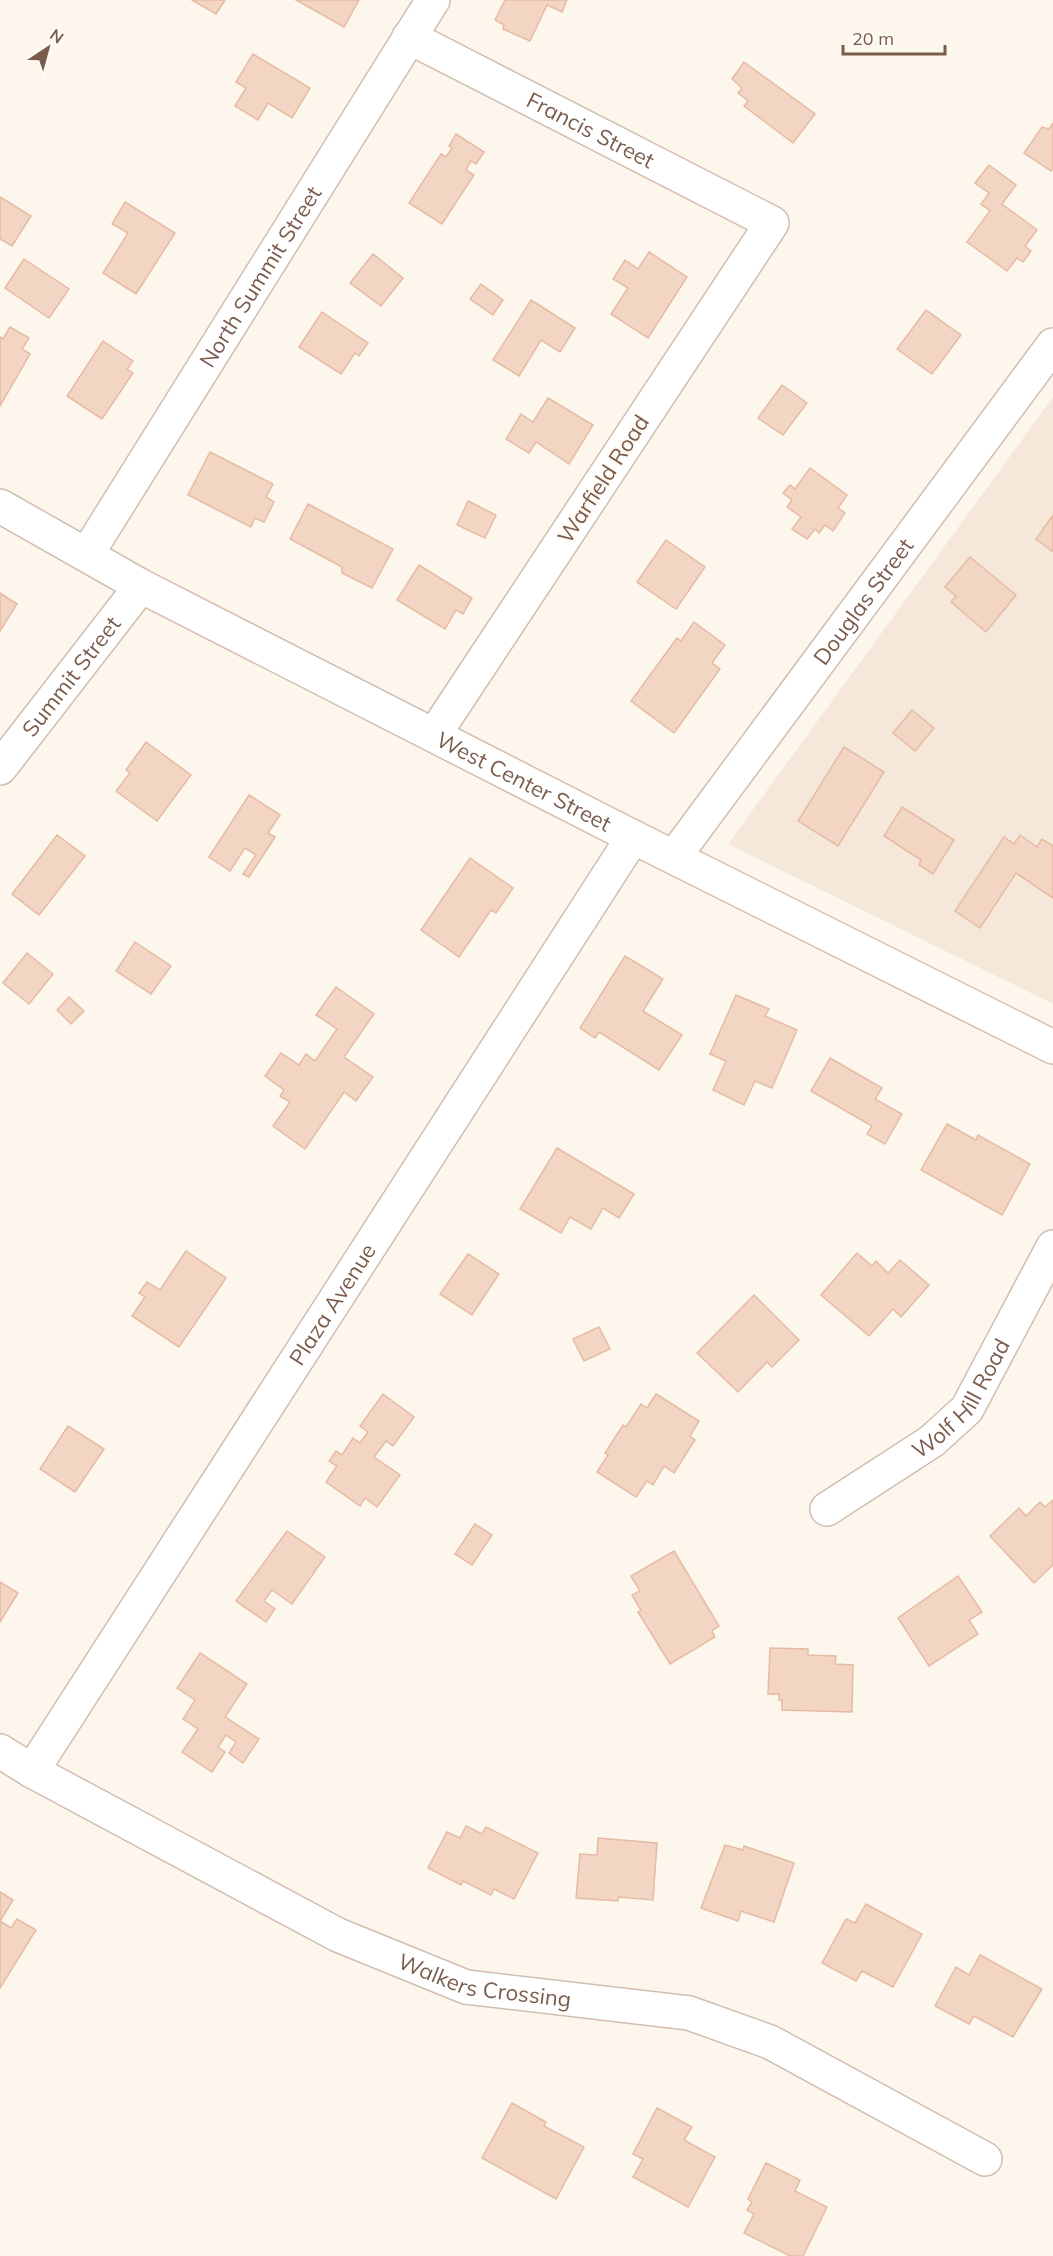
<svg xmlns="http://www.w3.org/2000/svg" width="1053" height="2256" font-family="Mulish,sans-serif">
  <style>
    .residential { fill: #f5e8da }
    .building { fill: #f3d5c3; stroke: #e6bba3; stroke-width: 1.5 }
    .lines { fill: none; stroke-linecap: round; stroke-linejoin: round }
    .minor-casing { stroke: #d1beb0; stroke-width: 36 }
    .minor { stroke: #fff; stroke-width: 33 }
    .labels { text-anchor: middle; dominant-baseline: central; stroke-width: 4.5; stroke-linejoin: round; paint-order: stroke }
    .street-label { font-size: 22px; fill: #7a5c4d; stroke: #fffaf3 }
  </style>
  <rect width="100%" height="100%" fill="#fdf6ec"/>
  <polygon class="residential" points="1053,397 1053,1004 728,844"/>
  <g class="building">
    <polygon points="192,0 225,0 216,14"/>
    <polygon points="296,0 359,0 344,27"/>
    <polygon points="505,0 567,0 562,12 547,5 530,41 503,29 504,25 495,20"/>
    <polygon points="253,54 310,88 292,118 268,103 258,120 235,106 246,88 236,82"/>
    <polygon points="744,62 815,114 793,143 744,106 748,101 738,93 742,88 732,79"/>
    <polygon points="1053,123 1053,168 1051,171 1024,153 1042,127 1049,129"/>
    <polygon points="456,134 484,152 476,164 471,161 466,170 474,175 442,224 409,203 441,154 446,157 452,148 449,146"/>
    <polygon points="989,165 1016,185 1002,204 1037,230 1025,246 1031,251 1023,262 1017,258 1007,271 967,242 990,211 981,204 989,193 975,183"/>
    <polygon points="0,197 31,216 12,246 0,239"/>
    <polygon points="125,202 175,233 136,294 103,273 128,233 112,224"/>
    <polygon points="649,252 687,277 648,338 611,314 628,288 613,279 625,260 638,269"/>
    <polygon points="373,254 403,278 381,306 350,283"/>
    <polygon points="24,259 69,289 49,318 5,288"/>
    <polygon points="481,284 503,300 493,315 470,299"/>
    <polygon points="531,300 575,328 560,352 541,340 519,376 493,360"/>
    <polygon points="926,310 961,335 932,374 897,349"/>
    <polygon points="322,312 368,343 359,356 355,353 341,374 299,347"/>
    <polygon points="10,327 29,338 22,349 30,354 0,406 0,337 3,339"/>
    <polygon points="103,341 133,361 127,369 133,373 102,419 67,396"/>
    <polygon points="782,385 807,403 783,435 758,418"/>
    <polygon points="548,398 593,425 569,464 536,442 529,453 506,439 521,414 533,422"/>
    <polygon points="210,452 273,484 266,497 274,502 264,522 255,518 251,527 188,495"/>
    <polygon points="810,468 847,495 838,508 845,513 833,531 825,525 819,533 815,529 807,539 792,529 801,517 787,507 792,500 783,493 790,485 795,489"/>
    <polygon points="468,501 496,515 485,538 457,525"/>
    <polygon points="308,504 393,549 372,588 342,573 342,567 290,539"/>
    <polygon points="1053,515 1053,549 1052,551 1036,539"/>
    <polygon points="666,540 705,567 676,609 637,582"/>
    <polygon points="970,557 1016,595 986,632 951,602 956,596 945,587"/>
    <polygon points="419,565 472,598 463,614 456,610 445,629 397,600"/>
    <polygon points="0,593 17,604 0,631"/>
    <polygon points="694,622 725,645 712,663 720,669 674,733 631,701 677,638 681,641"/>
    <polygon points="912,710 934,728 915,751 893,733"/>
    <polygon points="146,742 191,775 157,821 116,791 130,773 126,770"/>
    <polygon points="844,747 884,772 838,846 798,821"/>
    <polygon points="249,795 280,815 268,833 275,837 249,877 243,874 256,855 245,848 230,871 209,857"/>
    <polygon points="902,807 954,840 933,874 919,865 921,860 884,836"/>
    <polygon points="57,835 85,856 39,915 12,894"/>
    <polygon points="1020,835 1037,847 1042,839 1053,846 1053,898 1016,873 980,928 955,911 1004,837 1014,844"/>
    <polygon points="470,858 513,888 496,913 491,910 459,957 421,930"/>
    <polygon points="135,942 171,966 151,994 116,971"/>
    <polygon points="27,953 53,974 29,1004 3,983"/>
    <polygon points="625,956 663,979 643,1011 682,1035 659,1070 599,1032 595,1038 580,1028"/>
    <polygon points="336,987 374,1014 344,1057 373,1077 356,1101 344,1092 305,1149 273,1126 290,1102 280,1096 284,1090 265,1076 281,1053 299,1065 306,1054 315,1061 337,1029 316,1015"/>
    <polygon points="736,995 769,1009 765,1016 797,1030 772,1088 755,1081 744,1105 713,1090 726,1061 710,1054"/>
    <polygon points="69,997 84,1011 71,1024 57,1010"/>
    <polygon points="830,1058 882,1088 875,1099 902,1114 885,1144 867,1134 872,1126 811,1091"/>
    <polygon points="947,1124 976,1140 978,1135 1030,1164 1002,1215 921,1170"/>
    <polygon points="557,1148 634,1194 619,1218 603,1208 591,1229 570,1217 561,1233 520,1209"/>
    <polygon points="186,1251 226,1278 179,1347 132,1316 145,1297 139,1293 147,1282 160,1290"/>
    <polygon points="857,1253 872,1266 876,1261 888,1273 900,1260 929,1285 901,1317 893,1309 869,1336 821,1295"/>
    <polygon points="468,1254 499,1274 472,1315 440,1294"/>
    <polygon points="754,1295 799,1340 772,1367 767,1362 738,1392 697,1353"/>
    <polygon points="599,1327 610,1349 584,1361 573,1339"/>
    <polygon points="383,1394 414,1417 393,1446 386,1441 374,1457 400,1475 377,1507 365,1498 360,1506 326,1482 337,1466 329,1461 336,1451 342,1455 353,1438 360,1443 368,1432 360,1426"/>
    <polygon points="656,1394 699,1421 690,1436 695,1440 674,1473 664,1466 653,1485 647,1481 636,1497 597,1472 608,1455 605,1453 623,1425 626,1427 641,1404 647,1408"/>
    <polygon points="68,1426 104,1449 75,1492 40,1469"/>
    <polygon points="1053,1500 1053,1565 1034,1583 990,1536 1019,1508 1026,1516 1040,1502 1045,1507"/>
    <polygon points="475,1524 492,1535 472,1565 455,1554"/>
    <polygon points="287,1531 325,1557 292,1604 272,1590 264,1601 275,1609 266,1622 236,1601"/>
    <polygon points="674,1551 719,1626 712,1631 715,1637 670,1664 638,1612 641,1610 632,1595 640,1591 631,1576"/>
    <polygon points="958,1576 982,1612 969,1620 978,1634 929,1666 898,1618"/>
    <polygon points="0,1582 18,1593 0,1622"/>
    <polygon points="770,1648 808,1649 808,1655 836,1656 835,1664 853,1665 852,1712 782,1710 782,1700 779,1700 779,1694 768,1694"/>
    <polygon points="200,1653 247,1684 225,1717 259,1739 243,1763 229,1753 236,1742 226,1735 218,1747 225,1752 212,1772 182,1752 198,1729 183,1719 195,1700 177,1688"/>
    <polygon points="466,1826 482,1834 486,1827 538,1853 514,1899 494,1889 491,1895 463,1881 461,1885 428,1868 447,1832 460,1838"/>
    <polygon points="598,1838 657,1843 653,1900 618,1897 618,1901 576,1898 580,1854 597,1855"/>
    <polygon points="725,1845 743,1850 744,1846 794,1863 774,1922 741,1911 738,1921 701,1908"/>
    <polygon points="0,1892 13,1900 0,1921 11,1928 17,1919 36,1930 0,1988"/>
    <polygon points="866,1904 922,1934 893,1987 862,1971 856,1981 822,1963 846,1919 855,1923"/>
    <polygon points="980,1955 1042,1989 1013,2037 974,2016 969,2024 935,2006 956,1967 969,1975"/>
    <polygon points="512,2103 546,2122 544,2126 584,2147 556,2199 482,2158"/>
    <polygon points="657,2108 692,2127 684,2140 715,2157 688,2207 633,2177 643,2159 633,2154"/>
    <polygon points="766,2163 800,2180 795,2191 827,2207 803,2256 790,2256 744,2233 754,2214 747,2210 752,2202 748,2199"/>
  </g>
  <g class="lines">
    <defs>
      <g id="minor">
        <path id="s1" d="M409 37 772 223 434 735"/>
        <path id="s2" d="M0 506 141 586 633 837 1053 1047"/>
        <path id="s3" d="M87 554 433 0"/>
        <path id="s4" d="M0 768 141 586"/>
        <path id="s5" d="M674 857 1053 345"/>
        <path id="s6" d="M827 1509 932 1441 967 1409 1053 1247"/>
        <path id="s7" d="M0 1751 32 1771 338 1935 466 1987 689 2013 770 2042 985 2159"/>
        <path id="s8" d="M32 1771 633 837"/>
      </g>
    </defs>
    <use href="#minor" class="minor-casing"/>
    <use href="#minor" class="minor"/>
  </g>
  <g class="labels">
    <g class="street-label">
      <text stroke="none"><textPath href="#s1" startOffset="204">Francis Street</textPath></text>
      <text stroke="none"><textPath href="#s3" startOffset="327">North Summit Street</textPath></text>
      <text transform="translate(603 479) rotate(-57)">Warfield Road</text>
      <text stroke="none"><textPath href="#s5" startOffset="318">Douglas Street</textPath></text>
      <text stroke="none"><textPath href="#s4" startOffset="116">Summit Street</textPath></text>
      <text stroke="none"><textPath href="#s2" startOffset="592">West Center Street</textPath></text>
      <text stroke="none"><textPath href="#s8" startOffset="555">Plaza Avenue</textPath></text>
      <text stroke="none"><textPath href="#s6" startOffset="177">Wolf Hill Road</textPath></text>
      <text stroke="none"><textPath href="#s7" startOffset="540">Walkers Crossing</textPath></text>
    </g>
  </g>
  <g transform="translate(48 48) rotate(36)" stroke="#fffaf3" stroke-width="4.5" paint-order="stroke">
  <path d="M0-4.5L10 22L0 15L-10 22Z" fill="#7a5c4d"/>
  <text y="-9" font-size="16" font-weight="bold" text-anchor="middle" fill="#7a5c4d">N</text>
  </g>
  <path d="M843 45v9h102v-9" fill="none" stroke="#7a5c4d" stroke-width="3"/>
  <text x="852" y="45" font-size="18" fill="#7a5c4d" stroke="#fffaf3" stroke-width="4.5" paint-order="stroke">20 m</text>
</svg>
